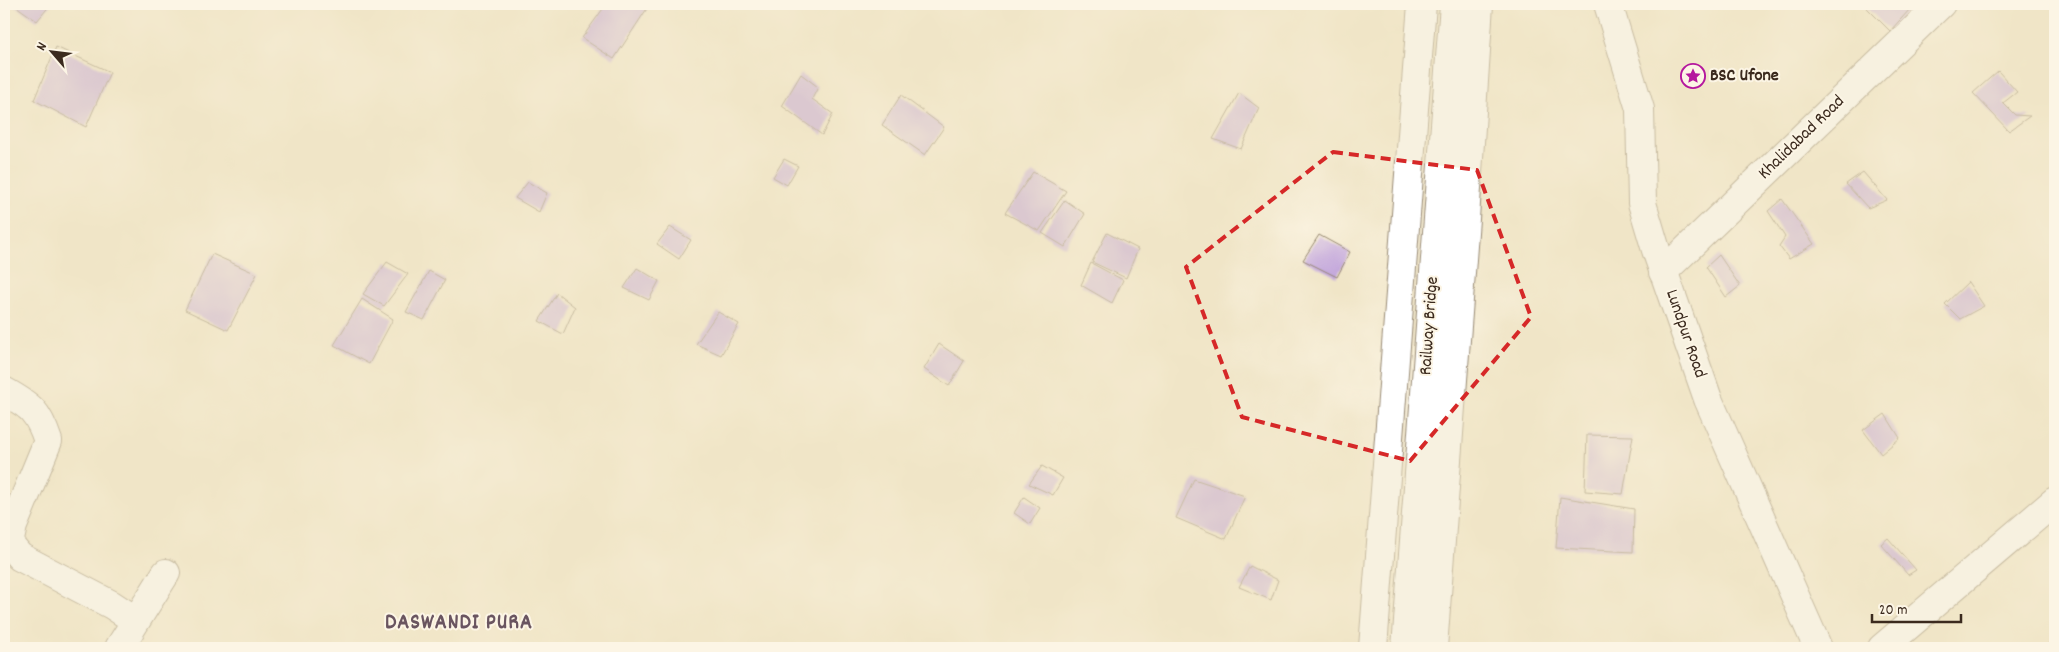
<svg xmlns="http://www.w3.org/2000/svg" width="2059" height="652" font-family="Dekko,sans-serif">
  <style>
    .building { fill: #c1a4dc }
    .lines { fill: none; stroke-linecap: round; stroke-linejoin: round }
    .minor-casing { stroke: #968872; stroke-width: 30 }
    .primary-casing { stroke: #968872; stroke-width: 30 }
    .minor { stroke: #fff; stroke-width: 28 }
    .primary { stroke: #fff; stroke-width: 28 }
    .marked { fill: none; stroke: #d62828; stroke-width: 4; stroke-dasharray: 10 6; stroke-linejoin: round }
    .labels { text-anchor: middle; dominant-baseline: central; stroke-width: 4; stroke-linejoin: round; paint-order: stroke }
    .poi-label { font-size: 18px; font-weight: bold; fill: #3b2a1e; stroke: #fcf5e5; text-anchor: start }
    .street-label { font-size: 18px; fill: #3b2a1e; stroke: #fcf5e5 }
    .district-label { font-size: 22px; font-weight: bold; letter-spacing: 1px; fill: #6a5560; stroke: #fcf5e5 }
  </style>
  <rect width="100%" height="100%" fill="#fcf5e5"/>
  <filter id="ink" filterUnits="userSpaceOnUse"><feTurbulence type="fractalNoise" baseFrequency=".02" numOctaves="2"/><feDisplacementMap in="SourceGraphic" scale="10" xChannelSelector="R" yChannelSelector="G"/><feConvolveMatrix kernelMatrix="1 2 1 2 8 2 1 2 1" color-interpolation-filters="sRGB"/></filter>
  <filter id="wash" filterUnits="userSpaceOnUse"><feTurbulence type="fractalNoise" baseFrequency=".0096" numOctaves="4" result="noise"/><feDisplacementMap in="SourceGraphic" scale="20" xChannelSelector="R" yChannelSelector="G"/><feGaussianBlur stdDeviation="1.12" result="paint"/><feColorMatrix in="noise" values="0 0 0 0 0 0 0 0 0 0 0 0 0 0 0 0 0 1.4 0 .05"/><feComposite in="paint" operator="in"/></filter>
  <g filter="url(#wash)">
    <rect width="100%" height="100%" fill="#f0e5c7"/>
    <g id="blocks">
      <g class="building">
        <polygon points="13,4 51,4 37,21"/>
        <polygon points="601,4 643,4 648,7 614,59 582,38 605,6"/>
        <polygon points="1863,4 1907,4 1911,8 1890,31"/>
        <polygon points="56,47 110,72 86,127 34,100"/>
        <polygon points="1998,71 2017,92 2003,103 2015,115 2030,116 2009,131 1973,93"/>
        <polygon points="801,74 818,87 812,99 833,114 822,135 782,106"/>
        <polygon points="1239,93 1259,108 1241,149 1213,139"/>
        <polygon points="901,95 944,127 925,155 882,125"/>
        <polygon points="784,159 798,166 787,185 773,177"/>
        <polygon points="1033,172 1066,191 1039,231 1005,213"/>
        <polygon points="1863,172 1887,200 1868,208 1846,184"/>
        <polygon points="528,182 547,193 539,212 515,198"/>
        <polygon points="1782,199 1814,244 1789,259 1779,246 1785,237 1768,211"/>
        <polygon points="1065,200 1085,214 1065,247 1042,233"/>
        <polygon points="670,227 691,240 679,259 657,244"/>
        <polygon points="1107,233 1138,249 1126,278 1092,262"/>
        <polygon points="1319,235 1350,252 1337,277 1303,260"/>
        <polygon points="212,254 257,274 228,330 185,310"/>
        <polygon points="1719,255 1740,286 1726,297 1706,267"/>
        <polygon points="387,262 408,274 384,306 363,294"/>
        <polygon points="1091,263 1123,280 1112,303 1081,285"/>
        <polygon points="637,268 659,281 649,300 624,288"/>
        <polygon points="429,271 445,280 424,320 406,312"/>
        <polygon points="1968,282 1984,306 1960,319 1945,304"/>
        <polygon points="557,293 575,307 563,334 539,321"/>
        <polygon points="362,299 393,319 369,364 334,345"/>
        <polygon points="718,312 739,324 721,355 696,344"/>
        <polygon points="939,344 964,361 949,386 924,369"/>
        <polygon points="1885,414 1900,438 1881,454 1863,430"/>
        <polygon points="1587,435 1633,436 1623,494 1585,491"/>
        <polygon points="1042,466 1063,478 1053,495 1029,484"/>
        <polygon points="1194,479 1245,496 1226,539 1176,518"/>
        <polygon points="1024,497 1040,508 1030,524 1014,513"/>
        <polygon points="1560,497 1634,509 1633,552 1556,548"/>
        <polygon points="1888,538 1916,570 1908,575 1881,544"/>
        <polygon points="1250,566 1278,580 1271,600 1239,587"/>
        <polygon points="2055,637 2055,648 2044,648"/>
      </g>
    </g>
  </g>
  <g filter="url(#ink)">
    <use href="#blocks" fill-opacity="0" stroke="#968872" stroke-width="1"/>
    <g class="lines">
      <defs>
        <g id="minor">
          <polyline points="1608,4 1640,109 1642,203 1656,250 1708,399 1818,648"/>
          <polyline points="1663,272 1941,4"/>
          <path d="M4 391C31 406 38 411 48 441L13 526 9 544 20 557 112 605 135 620"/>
          <polyline points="119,648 166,573"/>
          <polyline points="1882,648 2055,501"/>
        </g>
        <g id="primary">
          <polyline points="1373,648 1422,4"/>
          <polyline points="1406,648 1454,4"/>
          <polyline points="1433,648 1465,219 1479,4"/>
        </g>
      </defs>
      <use href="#minor" class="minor-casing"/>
      <use href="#primary" class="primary-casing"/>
      <use href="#minor" class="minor"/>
      <use href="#primary" class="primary"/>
    </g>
  </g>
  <path d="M0 0H2059V652H0ZM1333 152 1477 170 1531 317 1410 461 1242 417 1186 267Z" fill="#f0e5c7" fill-opacity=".55" fill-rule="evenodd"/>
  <path class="marked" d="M1333 152 1477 170 1531 317 1410 461 1242 417 1186 267Z"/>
  <defs>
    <symbol id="sight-ring" viewBox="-11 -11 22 22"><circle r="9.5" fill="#fcf5e5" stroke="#b5179e" stroke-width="1.5"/><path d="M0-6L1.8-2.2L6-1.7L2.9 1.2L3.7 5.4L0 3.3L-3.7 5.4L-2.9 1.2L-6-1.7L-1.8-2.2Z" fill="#b5179e"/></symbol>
  </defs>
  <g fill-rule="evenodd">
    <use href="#sight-ring" x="1679" y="62" width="28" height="28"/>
  </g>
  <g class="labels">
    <g class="poi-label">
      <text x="1710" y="76">BSC Ufone</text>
    </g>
    <g class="street-label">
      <text transform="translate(1802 138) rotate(-44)">Khalidabad Road</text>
      <text transform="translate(1430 326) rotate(-86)">Railway Bridge</text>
      <text transform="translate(1685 334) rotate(71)">Lundpur Road</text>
    </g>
    <g class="district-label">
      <text x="459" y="623">DASWANDI PURA</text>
    </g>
  </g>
  <rect width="2059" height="652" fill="none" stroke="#fcf5e5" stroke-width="20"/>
  <g transform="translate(52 52) rotate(298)" stroke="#fcf5e5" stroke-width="4" paint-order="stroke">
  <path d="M0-4L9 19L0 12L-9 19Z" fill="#3b2a1e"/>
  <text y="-8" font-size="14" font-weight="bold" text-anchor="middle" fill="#3b2a1e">N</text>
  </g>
  <path d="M1872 614v8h89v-8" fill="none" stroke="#3b2a1e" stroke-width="2.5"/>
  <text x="1879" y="614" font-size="15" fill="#3b2a1e" stroke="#fcf5e5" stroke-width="4" paint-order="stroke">20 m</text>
</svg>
